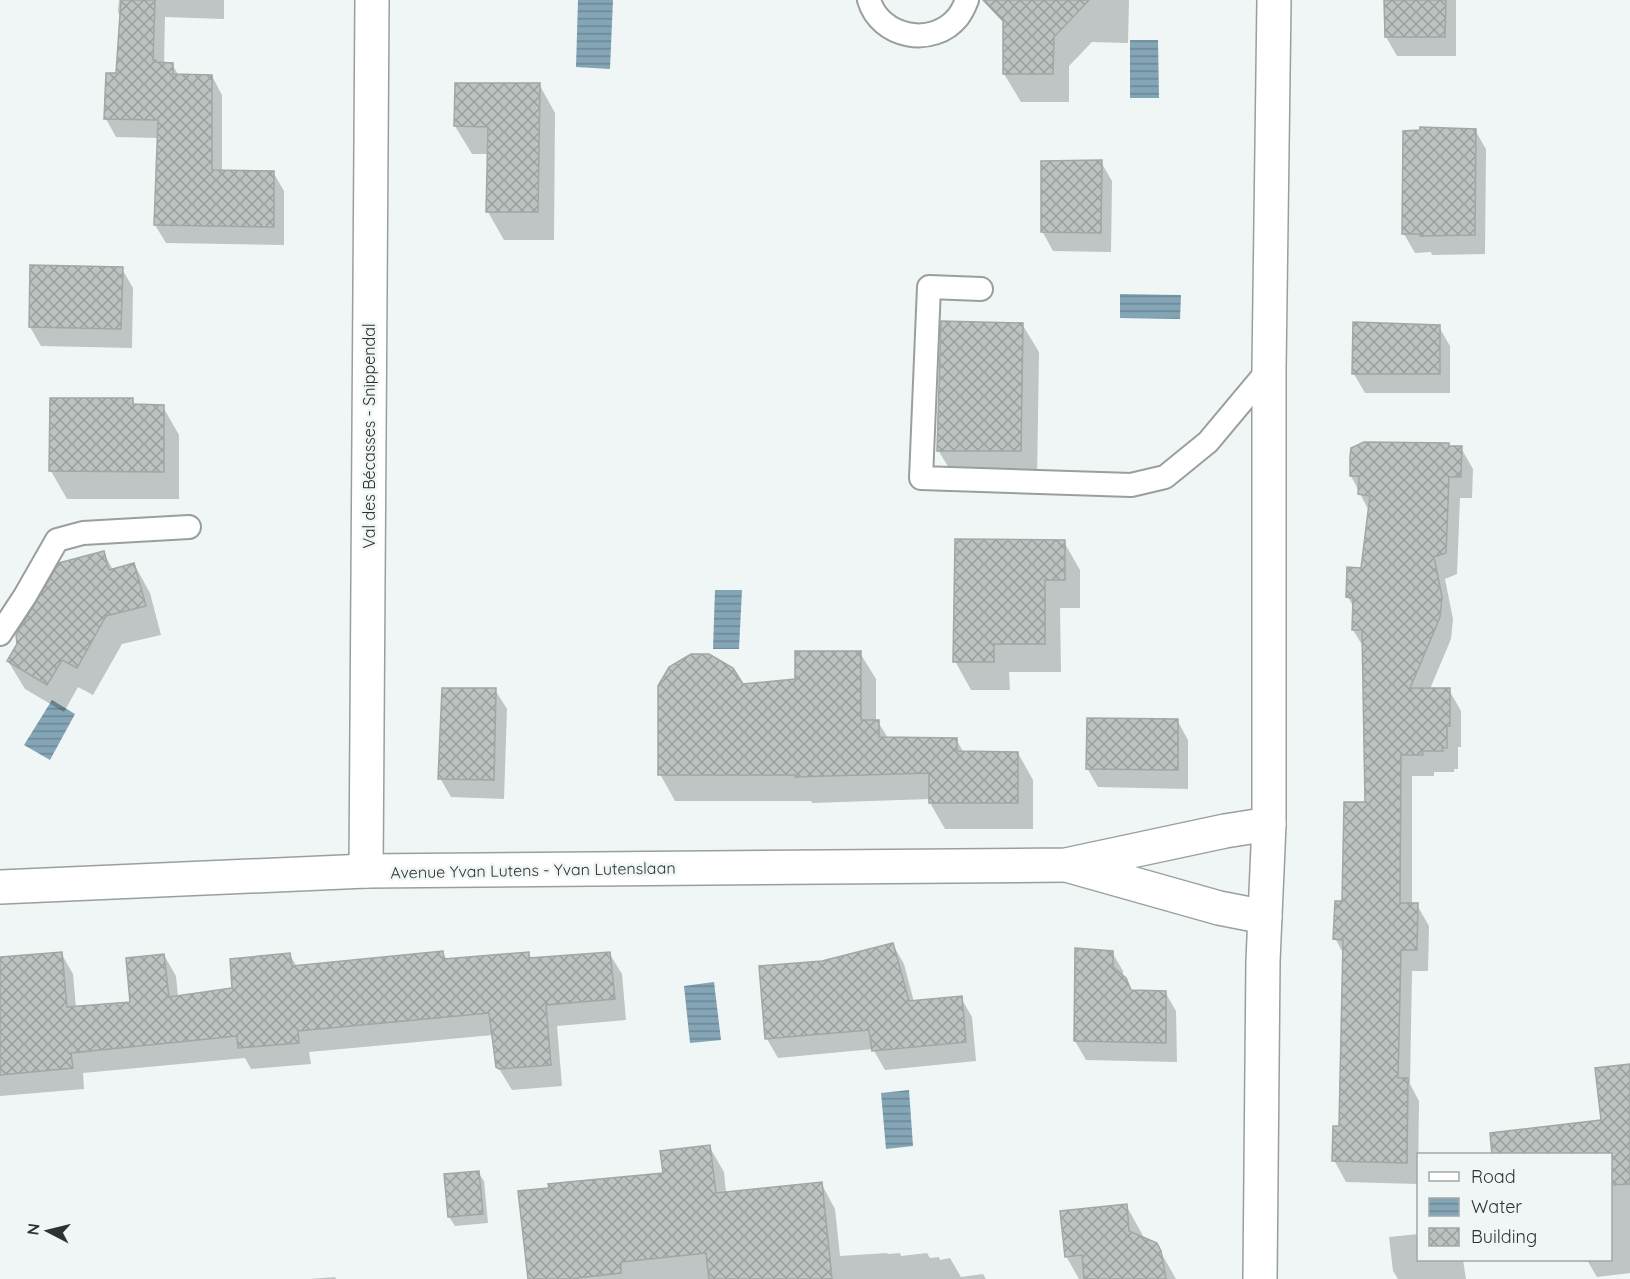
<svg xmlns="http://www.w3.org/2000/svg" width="1630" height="1279" font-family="Quicksand,sans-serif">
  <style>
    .water { fill: url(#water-rules) }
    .shadow { fill: #0003 }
    .building { fill: url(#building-cross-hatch); stroke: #a1a7a5; stroke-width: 1.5 }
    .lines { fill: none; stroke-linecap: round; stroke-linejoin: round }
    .lane-casing { stroke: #999f9f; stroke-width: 26 }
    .street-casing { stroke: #999f9f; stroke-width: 36 }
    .lane { stroke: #fff; stroke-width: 22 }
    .street { stroke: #fff; stroke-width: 33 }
    .labels { text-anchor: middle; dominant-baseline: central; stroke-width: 5; stroke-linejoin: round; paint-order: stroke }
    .street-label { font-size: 16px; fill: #2e3131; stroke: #eff6f5 }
  </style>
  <defs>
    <pattern id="water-rules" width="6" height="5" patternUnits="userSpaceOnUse" patternTransform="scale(1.5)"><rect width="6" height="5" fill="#83a5b6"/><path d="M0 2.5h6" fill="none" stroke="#6c8795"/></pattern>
    <pattern id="building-cross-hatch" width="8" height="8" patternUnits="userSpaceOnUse" patternTransform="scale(1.5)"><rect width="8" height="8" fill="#bdc3c1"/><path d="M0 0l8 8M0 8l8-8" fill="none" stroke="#9a9f9d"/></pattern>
  </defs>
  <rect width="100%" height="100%" fill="#eff6f5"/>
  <g class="water">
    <polygon points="578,0 613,0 610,69 576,67"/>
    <polygon points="1130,40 1158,40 1159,98 1130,98"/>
    <polygon points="1120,294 1181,295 1180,319 1120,318"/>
    <polygon points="715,590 742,590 739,649 713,649"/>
    <polygon points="52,700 75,714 50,760 24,745"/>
    <polygon points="714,982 721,1040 690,1043 684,986"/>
    <polygon points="909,1090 913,1146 886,1149 881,1093"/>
  </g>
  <g class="shadow">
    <polygon points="119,0 224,0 224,19 165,17 164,64 172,64 179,76 212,76 222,95 222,172 273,172 284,191 284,245 166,243 155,225 158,138 116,137 106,119 117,75 121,18 118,12"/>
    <polygon points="1015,0 1129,0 1128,43 1092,42 1069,66 1069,102 1021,102 1004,74"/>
    <polygon points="1385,0 1456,0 1456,56 1397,56 1386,37"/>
    <polygon points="539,84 555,113 554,240 504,240 488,212 489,154 472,154 455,126"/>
    <polygon points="1475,130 1486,149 1485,254 1432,255 1431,252 1415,253 1404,234"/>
    <polygon points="1101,162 1112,181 1111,252 1053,251 1042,231"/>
    <polygon points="32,267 122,269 133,288 132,348 41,346 30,327"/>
    <polygon points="1022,324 1039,352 1037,479 955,478 938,450"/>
    <polygon points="1355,324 1439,327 1450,346 1450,393 1365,393 1354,374"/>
    <polygon points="132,400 136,406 163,407 179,435 179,499 67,499 51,471"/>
    <polygon points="1449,447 1461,448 1473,469 1472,498 1460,498 1457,574 1445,579 1453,619 1451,639 1430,689 1449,690 1461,711 1461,747 1458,747 1458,769 1454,769 1454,772 1434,772 1434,776 1412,776 1412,904 1417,905 1429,926 1428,971 1412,971 1410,1084 1419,1101 1418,1184 1346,1182 1334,1160 1340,1128 1344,955 1335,938 1366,803 1364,648 1353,630 1354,608 1348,597 1362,569 1369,511 1351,476"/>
    <polygon points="1064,542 1080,570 1080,608 1060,608 1061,672 1009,672 1010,690 971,690 955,661"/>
    <polygon points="103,552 113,570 134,564 150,593 161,635 122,644 93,695 78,687 64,712 25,689 8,661"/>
    <polygon points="860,653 876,679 876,722 878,722 888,738 956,739 964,753 1018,753 1033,780 1033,829 945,829 930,803 930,799 812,803 811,801 675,801 660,774 742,685 797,681"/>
    <polygon points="495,690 507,709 504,799 451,797 440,778"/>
    <polygon points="1177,720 1188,740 1188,789 1098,787 1087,768"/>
    <polygon points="893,945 904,964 914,1002 961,998 972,1017 976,1061 885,1070 873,1049 778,1058 767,1039 822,962"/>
    <polygon points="1077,950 1112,952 1123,971 1123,978 1132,992 1165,992 1176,1011 1177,1062 1086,1060 1075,1041"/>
    <polygon points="61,953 73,974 76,1008 132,1003 164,955 176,976 178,997 234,989 290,955 297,967 443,953 447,960 529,954 532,959 609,953 622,974 626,1020 557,1026 562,1086 512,1090 498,1067 493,1035 309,1052 311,1064 251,1069 245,1058 83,1073 84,1089 0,1096 0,960"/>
    <polygon points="1630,1065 1630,1273 1597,1277 1587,1260 1610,1260 1610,1154 1603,1122"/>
    <polygon points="709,1146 724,1172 726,1193 821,1183 835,1209 840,1256 887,1253 888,1254 900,1253 901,1256 927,1253 930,1258 939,1257 940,1260 950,1258 961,1277 983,1274 986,1279 530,1279 665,1174"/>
    <polygon points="478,1172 484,1181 488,1223 455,1226 449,1217"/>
    <polygon points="1126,1205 1142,1234 1143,1238 1156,1244 1176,1279 1079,1279 1066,1256"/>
    <polygon points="1418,1234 1418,1260 1463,1260 1466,1279 1398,1279 1393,1271 1389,1237"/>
    <polygon points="335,1277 336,1279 310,1279"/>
  </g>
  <g class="building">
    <polygon points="121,0 155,0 153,60 156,60 155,62 173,63 173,74 212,75 212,170 274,171 274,227 154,225 158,120 104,119 106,73 116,73"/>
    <polygon points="983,0 1089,0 1054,37 1053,74 1003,74 1003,21"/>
    <polygon points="1384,0 1446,0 1445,37 1385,37"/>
    <polygon points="455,83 540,83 538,212 486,212 488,127 454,126"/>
    <polygon points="1420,127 1476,129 1475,235 1420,236 1420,234 1402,234 1403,131 1420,130"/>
    <polygon points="1102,160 1101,233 1041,232 1041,161"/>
    <polygon points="30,265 123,267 121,329 29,327"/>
    <polygon points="941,321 1023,323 1021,451 937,451"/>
    <polygon points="1353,322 1440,325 1440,374 1352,374"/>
    <polygon points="50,398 133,398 133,404 164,405 164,472 49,471"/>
    <polygon points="1364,442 1449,443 1449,446 1462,446 1461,477 1449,477 1446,553 1434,557 1442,597 1440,617 1410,688 1450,688 1450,726 1447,726 1447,748 1442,748 1443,751 1422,751 1423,755 1401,755 1400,903 1418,903 1417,950 1401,950 1398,1078 1408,1078 1407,1163 1332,1161 1333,1126 1339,1126 1343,940 1333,939 1335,901 1342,901 1344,802 1365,802 1362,630 1352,630 1353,598 1346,597 1347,567 1361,568 1370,496 1358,494 1359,476 1350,476 1350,457 1351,448"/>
    <polygon points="955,539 1065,540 1065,580 1045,580 1045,644 994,644 994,662 953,662"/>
    <polygon points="104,551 109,570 134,563 146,606 106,616 77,668 62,660 47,685 7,661 17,644 16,635 59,563"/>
    <polygon points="795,651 861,651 861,720 879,720 879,737 957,738 957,751 1018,752 1018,803 929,803 929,773 795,777 795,775 658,775 658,686 669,667 691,654 709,654 733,668 743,684 795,679"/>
    <polygon points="442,688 496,688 494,780 438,779"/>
    <polygon points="1087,718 1178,719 1178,770 1086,769"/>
    <polygon points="893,943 909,1001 962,996 966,1042 872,1051 869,1030 765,1039 759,966 822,961"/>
    <polygon points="1075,948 1113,951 1113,967 1126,978 1131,990 1166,991 1166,1043 1074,1041"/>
    <polygon points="443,951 444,959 529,952 529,958 610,952 615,999 546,1005 551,1065 499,1069 496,1067 489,1013 298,1031 299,1043 238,1048 237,1036 71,1053 73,1068 0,1075 0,957 62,952 67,1007 130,1002 126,958 164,954 169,997 232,988 230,959 290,953 292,966"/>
    <polygon points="1630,1064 1630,1184 1611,1185 1611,1155 1492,1155 1490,1133 1601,1120 1595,1068"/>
    <polygon points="710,1145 716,1193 822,1182 832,1279 709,1279 706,1253 621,1262 621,1273 569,1279 528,1279 518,1191 549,1188 548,1184 663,1173 660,1151"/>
    <polygon points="479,1171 483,1214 448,1217 444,1174"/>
    <polygon points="1127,1204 1129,1231 1157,1243 1161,1251 1166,1279 1084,1279 1082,1255 1065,1257 1060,1211"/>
  </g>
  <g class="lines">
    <defs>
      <g id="lane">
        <path d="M869 0C880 38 933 48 958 17 962 12 965 5 967 0"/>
        <polyline points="981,289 929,287 921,478 1131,485 1165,477 1208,442 1269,369"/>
        <polyline points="0,634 25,596 57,540 83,533 189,527"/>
      </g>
      <g id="street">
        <polyline points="1070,866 1219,908 1265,917"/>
        <polyline points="366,871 372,0"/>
        <polyline points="0,887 366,871 1066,865 1225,831 1269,824"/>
        <polyline points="1260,1279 1263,961 1269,824 1269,369 1274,0"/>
      </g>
    </defs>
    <use href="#lane" class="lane-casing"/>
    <use href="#street" class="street-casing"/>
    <use href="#lane" class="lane"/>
    <use href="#street" class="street"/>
  </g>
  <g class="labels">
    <g class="street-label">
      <text transform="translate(369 436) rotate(-90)">Val des Bécasses - Snippendal</text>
      <text transform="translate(533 870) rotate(-1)">Avenue Yvan Lutens - Yvan Lutenslaan</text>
    </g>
  </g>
  <rect x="1417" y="1153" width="195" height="108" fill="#eff6f5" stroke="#a2a7a7" stroke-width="1.5"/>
  <rect x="1429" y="1172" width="30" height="9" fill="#ffffff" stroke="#a2a7a7" stroke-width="1.5"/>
  <text x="1471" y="1183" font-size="18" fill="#2e3131">Road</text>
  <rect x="1429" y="1198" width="30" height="18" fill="url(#water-rules)" stroke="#a2a7a7" stroke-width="1.5"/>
  <text x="1471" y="1213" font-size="18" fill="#2e3131">Water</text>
  <rect x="1429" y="1228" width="30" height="18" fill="url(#building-cross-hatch)" stroke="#a2a7a7" stroke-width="1.5"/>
  <text x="1471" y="1243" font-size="18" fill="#2e3131">Building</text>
  <g transform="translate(48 1231) rotate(277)" stroke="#eff6f5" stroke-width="4.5" paint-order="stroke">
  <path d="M0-4.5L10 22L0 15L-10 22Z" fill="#2e3131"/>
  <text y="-9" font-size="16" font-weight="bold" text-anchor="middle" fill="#2e3131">N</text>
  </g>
</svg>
